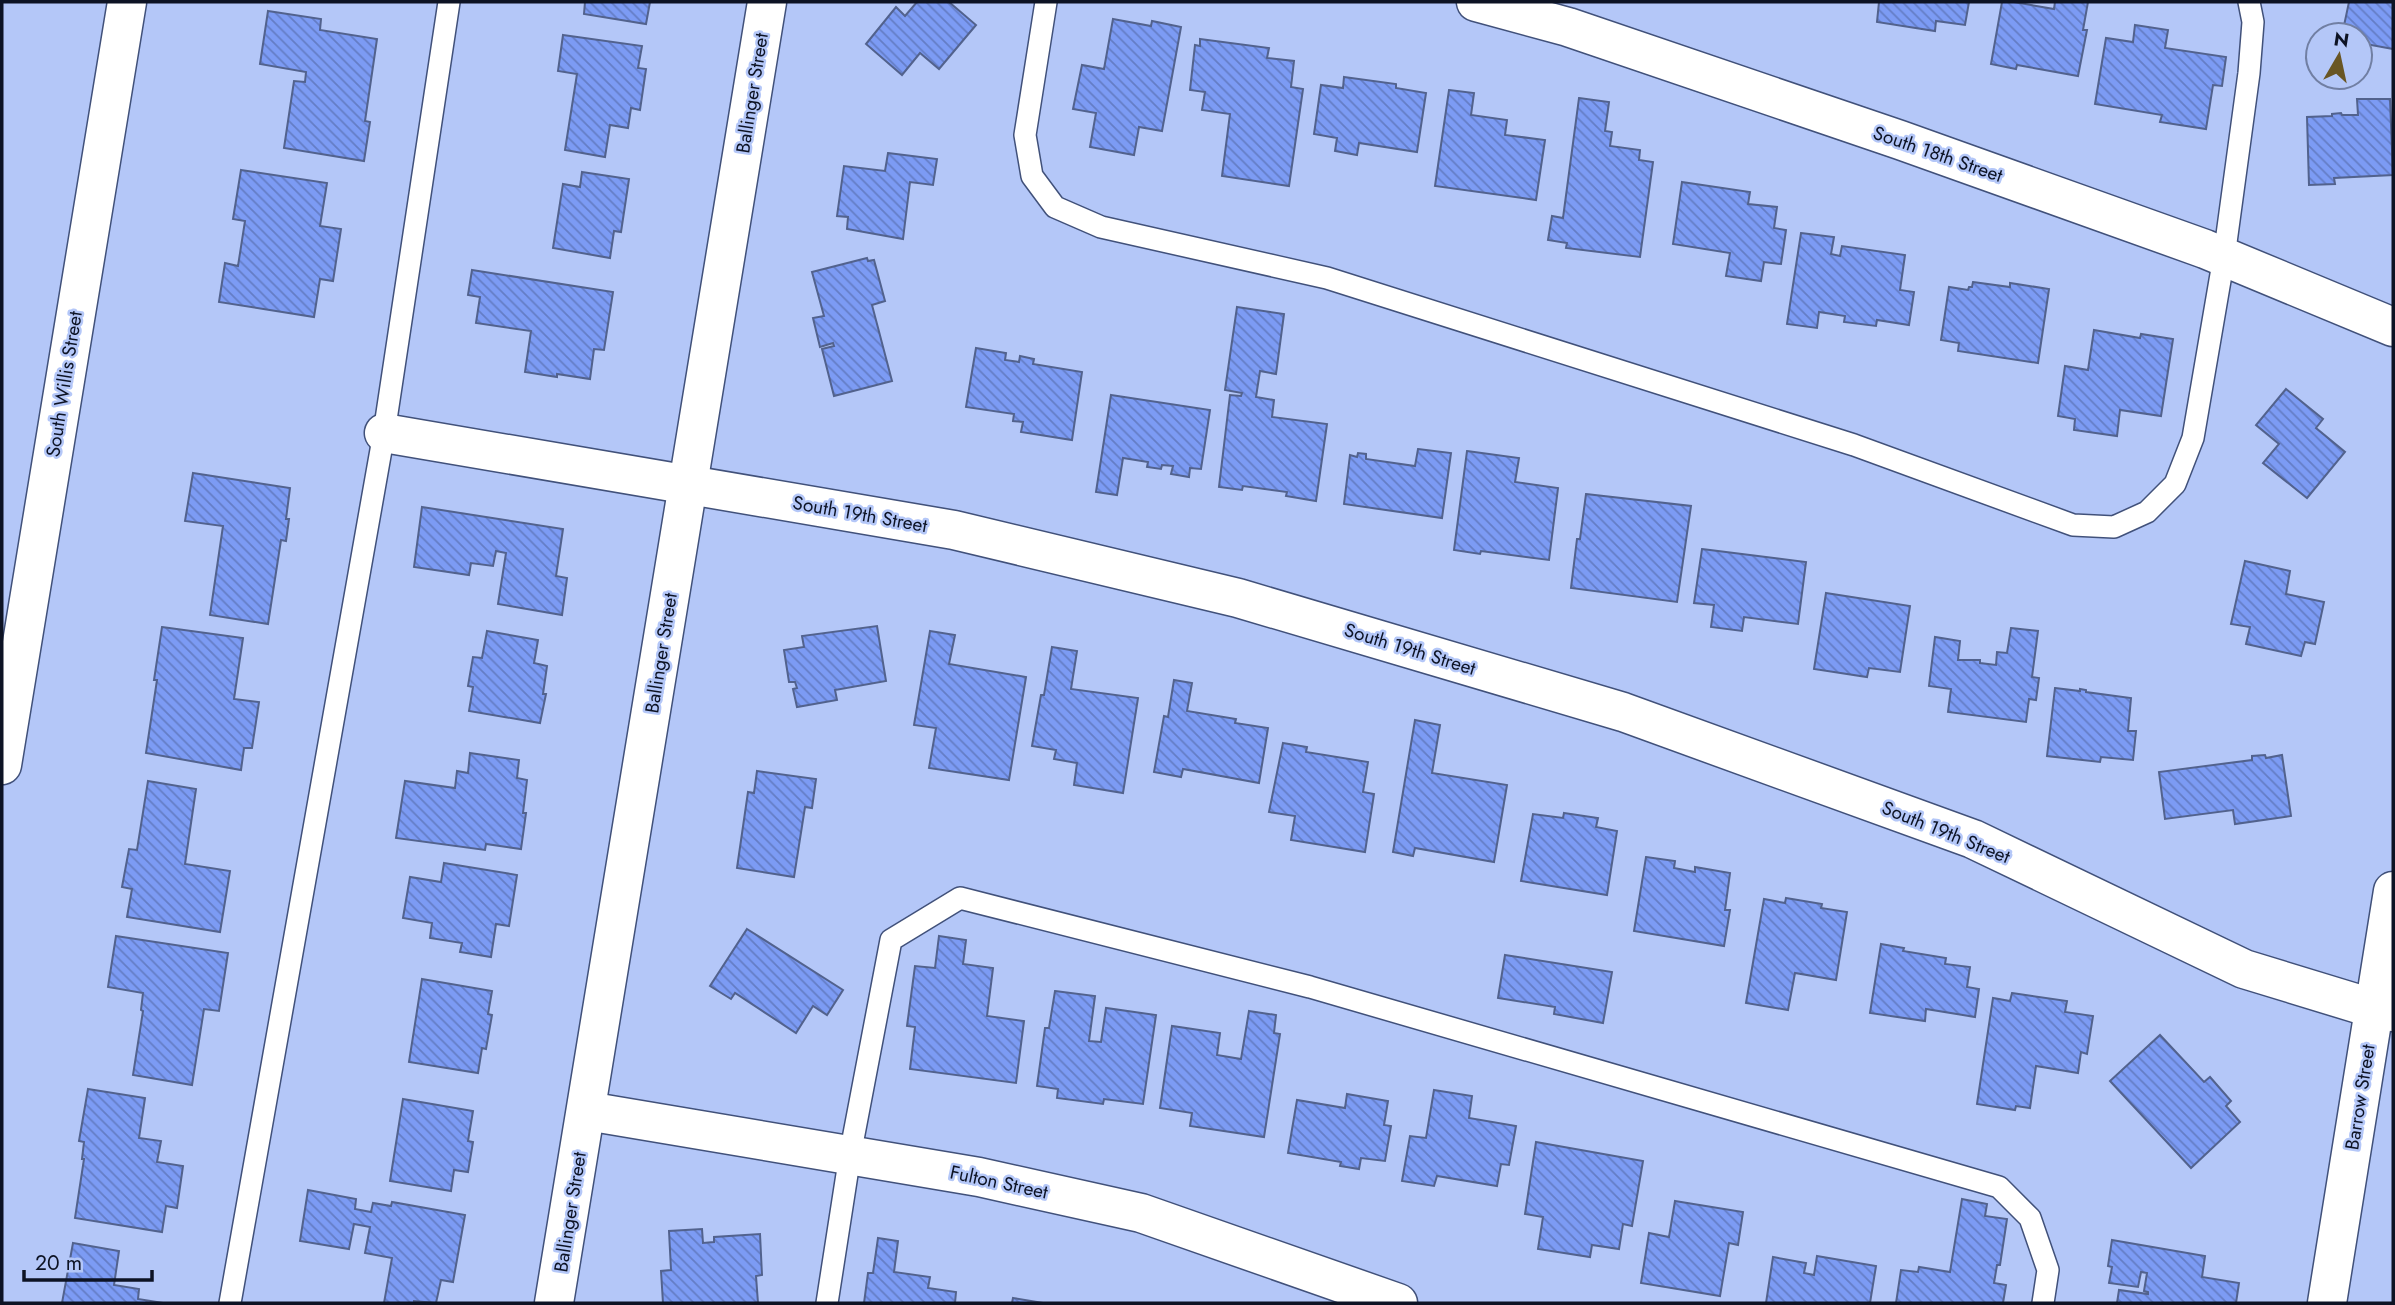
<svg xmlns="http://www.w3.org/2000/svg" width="2395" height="1305" font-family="Jost,sans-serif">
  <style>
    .building { fill: url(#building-back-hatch); stroke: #52628d; stroke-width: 2 }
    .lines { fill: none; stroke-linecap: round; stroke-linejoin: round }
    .service-casing { stroke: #41517a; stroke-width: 24 }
    .minor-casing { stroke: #41517a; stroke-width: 41 }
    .tertiary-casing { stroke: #41517a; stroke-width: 41 }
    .secondary-casing { stroke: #41517a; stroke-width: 41 }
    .service { stroke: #fff; stroke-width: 21 }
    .minor { stroke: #fff; stroke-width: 38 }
    .tertiary { stroke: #fff; stroke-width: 38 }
    .secondary { stroke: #fff; stroke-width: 38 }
    .labels { text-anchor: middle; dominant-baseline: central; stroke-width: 5; stroke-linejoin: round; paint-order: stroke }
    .street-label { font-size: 19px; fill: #0d1324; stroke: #b4c7f8 }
  </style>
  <defs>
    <pattern id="building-back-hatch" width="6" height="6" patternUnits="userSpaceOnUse" patternTransform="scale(1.75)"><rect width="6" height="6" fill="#7c9bf4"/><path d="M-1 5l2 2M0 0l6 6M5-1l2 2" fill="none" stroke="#647dc5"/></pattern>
  </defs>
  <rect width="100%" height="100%" fill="#b4c7f8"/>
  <g class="building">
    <polygon points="585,2 650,2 646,24 584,14"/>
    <polygon points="917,2 949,2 976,25 939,69 920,53 902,75 866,44 896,7 905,16"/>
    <polygon points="1879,2 1969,2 1965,25 1936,21 1935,31 1877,22"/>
    <polygon points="2002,2 2014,2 2054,9 2055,2 2088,2 2083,30 2087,30 2078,76 2017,65 2016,69 1991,64"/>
    <polygon points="2349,2 2393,2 2393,49 2360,43 2360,35 2342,35"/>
    <polygon points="268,11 321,19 320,30 377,39 365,121 370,122 364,161 284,148 294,81 305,82 306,72 260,64"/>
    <polygon points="1113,19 1151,26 1152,21 1181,27 1162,131 1139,127 1134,155 1090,147 1096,113 1073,109 1082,65 1104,69"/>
    <polygon points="2135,25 2168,30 2165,48 2226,57 2222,86 2213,85 2206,129 2160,122 2162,115 2095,104 2106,38 2133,42"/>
    <polygon points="563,35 642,46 638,68 646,69 640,110 631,108 628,128 610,125 605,157 565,150 577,74 558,71"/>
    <polygon points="1200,39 1269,48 1267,58 1294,61 1291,87 1303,89 1289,186 1222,176 1230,114 1202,110 1205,92 1190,90 1195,45 1200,46"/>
    <polygon points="1344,77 1396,84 1396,88 1426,93 1417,152 1359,143 1357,155 1335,151 1337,138 1314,134 1321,85 1343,88"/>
    <polygon points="1449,90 1474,93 1471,115 1507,120 1505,135 1545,140 1536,200 1435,186"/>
    <polygon points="1579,98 1609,102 1605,131 1612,132 1610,146 1640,150 1639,160 1653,162 1640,257 1566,248 1567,243 1548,240 1552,216 1563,218"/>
    <polygon points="2357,99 2390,99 2393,175 2334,178 2335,184 2309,185 2307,117 2332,116 2332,114 2341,113 2342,115 2358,115"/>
    <polygon points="888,153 937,159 933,185 910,182 903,239 847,229 848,217 837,216 844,166 885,171"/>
    <polygon points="241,170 327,183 320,226 341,229 333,281 320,279 314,317 219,302 225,263 238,266 245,221 233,219"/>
    <polygon points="582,172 629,179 621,232 614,231 610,258 553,248 563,184 580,187"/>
    <polygon points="1682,182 1750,192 1748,204 1777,207 1774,228 1786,230 1781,264 1764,262 1761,281 1726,276 1730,253 1673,244"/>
    <polygon points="1801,233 1834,237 1831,254 1840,256 1842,246 1905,255 1900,290 1914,292 1909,325 1877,320 1876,326 1844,322 1845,316 1819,312 1817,328 1787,324"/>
    <polygon points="867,258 868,261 874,260 885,301 872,305 892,381 834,396 822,349 834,346 833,343 820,347 813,318 824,316 812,272"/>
    <polygon points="472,270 613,292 604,350 594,349 590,379 557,374 557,377 525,372 531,331 476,323 480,297 468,295"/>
    <polygon points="1973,282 2010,287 2010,283 2049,289 2038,363 1958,351 1959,343 1941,340 1949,287 1968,290 1969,287 1972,287"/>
    <polygon points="1237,307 1284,314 1276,374 1260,371 1256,397 1274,400 1272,417 1327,424 1316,501 1286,496 1287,492 1243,486 1242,490 1219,487 1230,395 1241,396 1242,393 1225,390"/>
    <polygon points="2094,330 2140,338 2141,334 2173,339 2161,416 2120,410 2117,436 2074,430 2075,419 2058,416 2065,366 2088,370"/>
    <polygon points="976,348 1006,353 1005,360 1019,362 1020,356 1034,359 1033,364 1082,372 1072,440 1021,432 1023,422 1013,421 1014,414 966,407"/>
    <polygon points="2286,389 2323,419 2316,428 2345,452 2307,498 2263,463 2279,444 2256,425"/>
    <polygon points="1111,395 1210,410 1201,469 1190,468 1189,477 1171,474 1173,466 1162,465 1161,469 1147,467 1148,462 1123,458 1117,495 1096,492"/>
    <polygon points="1418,449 1451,453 1442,518 1344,504 1350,455 1357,457 1358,453 1366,454 1366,459 1415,466"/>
    <polygon points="1467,451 1519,458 1515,482 1558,488 1549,560 1481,551 1480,554 1454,550"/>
    <polygon points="193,473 290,488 286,519 289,519 286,541 281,540 268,624 210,615 223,526 185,521"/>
    <polygon points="1586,494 1691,506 1677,602 1571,588 1577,539 1580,539"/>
    <polygon points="422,507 563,529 556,576 567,578 562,615 498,604 506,553 496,551 493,566 471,563 469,575 414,567"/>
    <polygon points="1702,549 1806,562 1798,624 1744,617 1742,631 1711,627 1714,605 1694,603"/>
    <polygon points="2245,561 2290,571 2286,594 2324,602 2315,644 2305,642 2301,656 2246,644 2250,627 2231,624"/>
    <polygon points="1826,593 1910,606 1900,672 1869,668 1867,677 1814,669"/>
    <polygon points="877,626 886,681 835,690 837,700 797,707 793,689 797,688 795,682 789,682 784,650 804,647 802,636"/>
    <polygon points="162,627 243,638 234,699 259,702 252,748 244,748 241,770 146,753 157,680 154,680"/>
    <polygon points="2011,628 2038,631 2032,677 2039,678 2036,700 2029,699 2026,722 1948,712 1951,689 1929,686 1935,637 1960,641 1958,660 1980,660 1980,663 1996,665 1997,652 2007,653"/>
    <polygon points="487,631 538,640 534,663 547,666 543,694 546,694 540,723 469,711 473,687 468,686 473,657 482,658"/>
    <polygon points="930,631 955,635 949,664 1026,677 1009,780 929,768 936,728 914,725"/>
    <polygon points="1052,647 1077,651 1071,689 1138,698 1123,793 1074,785 1077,763 1054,759 1056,750 1032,746 1041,695 1044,695"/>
    <polygon points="1174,680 1192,683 1187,711 1236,719 1235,723 1268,728 1259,783 1183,769 1181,777 1154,772 1164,716 1168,717"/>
    <polygon points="2055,688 2080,691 2080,689 2086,690 2086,692 2131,698 2128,731 2136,731 2133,760 2101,757 2100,762 2047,756"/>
    <polygon points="1415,720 1440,725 1432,773 1507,785 1494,862 1415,848 1413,856 1393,852"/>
    <polygon points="1283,743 1307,747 1306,752 1368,762 1363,792 1374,794 1365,852 1291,840 1295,816 1269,812"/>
    <polygon points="470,753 519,760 517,778 527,780 523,813 526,813 521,849 486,844 485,850 396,838 405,781 455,788 457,771 468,773"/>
    <polygon points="2265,755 2266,758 2282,755 2291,816 2235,824 2233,810 2165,819 2159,772 2252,760 2252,756"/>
    <polygon points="757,771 816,779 812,808 805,807 794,877 737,868 748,792 754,793"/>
    <polygon points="148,781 196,789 185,864 230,871 220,932 127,917 132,889 122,887 129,849 137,850"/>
    <polygon points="1564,813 1598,818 1596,827 1617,831 1607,895 1521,881 1533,814 1563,818"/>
    <polygon points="1646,857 1675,861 1674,868 1695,872 1695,867 1730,873 1725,910 1730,910 1724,946 1634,931"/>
    <polygon points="444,863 517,875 509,926 496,924 491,957 460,952 462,943 430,938 432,923 403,918 410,877 441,882"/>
    <polygon points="1786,898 1822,904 1821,908 1847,912 1836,980 1795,973 1788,1010 1746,1003 1764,899 1785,903"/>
    <polygon points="747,929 843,990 827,1015 813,1006 796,1033 735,993 731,999 710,986"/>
    <polygon points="116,936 228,953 219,1011 204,1009 192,1085 133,1075 143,1011 141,1010 143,993 108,987"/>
    <polygon points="939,936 966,940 963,964 993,968 987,1016 1024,1021 1016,1083 910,1069 915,1027 907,1026 915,966 935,968"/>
    <polygon points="1881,944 1904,948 1903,951 1946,958 1945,964 1970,967 1967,987 1979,989 1975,1017 1926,1009 1925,1021 1870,1013"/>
    <polygon points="1505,955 1612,972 1603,1023 1554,1014 1555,1007 1498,998"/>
    <polygon points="422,979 492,991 488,1014 492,1015 486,1049 482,1048 478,1073 409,1062"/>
    <polygon points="1055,991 1095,996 1089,1041 1101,1042 1106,1008 1156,1015 1143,1104 1104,1099 1103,1104 1057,1098 1058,1089 1037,1086 1045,1028 1049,1028"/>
    <polygon points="2012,993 2067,1001 2065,1012 2093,1016 2087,1054 2081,1052 2078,1073 2036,1066 2030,1108 2016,1106 2015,1110 1977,1104 1993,998 2010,1001"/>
    <polygon points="1249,1011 1276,1015 1274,1033 1280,1034 1264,1137 1190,1126 1192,1113 1160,1108 1172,1026 1220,1033 1217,1055 1241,1059"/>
    <polygon points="2160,1035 2204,1082 2210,1077 2231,1101 2226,1106 2240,1122 2191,1168 2110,1081"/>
    <polygon points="88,1089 145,1098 139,1138 161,1141 157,1162 183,1166 177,1208 166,1206 162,1232 75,1218 84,1159 82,1159 84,1142 79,1141"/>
    <polygon points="1434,1090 1472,1096 1469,1118 1516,1126 1509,1165 1501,1164 1497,1186 1437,1176 1434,1186 1402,1181 1410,1136 1426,1138"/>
    <polygon points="1347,1094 1388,1101 1384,1125 1391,1126 1385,1161 1361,1158 1359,1169 1340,1166 1341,1162 1288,1153 1297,1100 1345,1108"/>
    <polygon points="403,1099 473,1111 468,1141 473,1142 468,1172 454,1170 451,1191 390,1181"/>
    <polygon points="1536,1142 1643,1161 1632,1226 1623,1224 1619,1249 1592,1245 1590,1257 1538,1249 1543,1217 1525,1214"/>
    <polygon points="308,1190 356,1199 355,1209 371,1212 373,1203 391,1206 392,1202 465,1215 453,1282 441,1280 436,1303 414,1301 414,1303 384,1303 392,1258 365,1253 370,1227 354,1224 349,1249 300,1241"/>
    <polygon points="1962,1199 1987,1204 1985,1216 2007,1219 2000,1265 1997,1265 1994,1283 2006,1285 2003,1303 1896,1303 1901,1270 1918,1272 1919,1267 1950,1272"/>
    <polygon points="1675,1201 1743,1212 1738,1245 1729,1243 1720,1296 1641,1283 1649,1233 1669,1237"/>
    <polygon points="702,1229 703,1243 714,1242 714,1237 760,1234 762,1275 756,1276 758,1303 663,1303 661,1271 671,1270 669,1231"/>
    <polygon points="878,1238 898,1241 894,1272 930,1277 928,1288 956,1292 955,1303 864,1303 868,1273 873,1273"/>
    <polygon points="2112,1240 2205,1256 2202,1277 2239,1283 2236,1303 2117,1303 2119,1290 2148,1294 2148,1292 2144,1291 2147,1273 2141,1272 2138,1287 2109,1283 2112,1267 2108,1266"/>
    <polygon points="73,1243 119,1251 114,1285 139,1289 138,1299 163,1303 62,1303"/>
    <polygon points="1817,1256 1876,1266 1870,1303 1766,1303 1773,1257 1806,1263 1804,1273 1814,1275"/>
    <polygon points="1013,1298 1043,1303 1012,1303"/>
  </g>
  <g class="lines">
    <defs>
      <g id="service">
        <polyline points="1046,2 1025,135 1032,176 1055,207 1101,227 1327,278 1854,445 2073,525 2114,527 2147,512 2175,484 2193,438 2224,257 2249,73 2253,22 2249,2"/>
        <polyline points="230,1303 384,433 449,2"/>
        <polyline points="827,1303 850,1155 891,940 960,898 1310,987 1999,1187 2030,1218 2048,1270 2043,1303"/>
      </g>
      <g id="minor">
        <polyline points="1476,2 1568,27 1900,140 2205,249 2393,327"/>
        <polyline points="384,433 954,530 1238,598 1623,712 1973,839 2244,969 2375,1009 2393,1012"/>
        <polyline points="587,1111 979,1177 1141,1213 1398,1303"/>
        <polyline points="554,1303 767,2"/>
      </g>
      <polyline id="tertiary" points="2,765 127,2"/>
      <polyline id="secondary" points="2327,1303 2393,891"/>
    </defs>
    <use href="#service" class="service-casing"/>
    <use href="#minor" class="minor-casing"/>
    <use href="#tertiary" class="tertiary-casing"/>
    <use href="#secondary" class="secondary-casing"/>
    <use href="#service" class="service"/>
    <use href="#minor" class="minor"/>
    <use href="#tertiary" class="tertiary"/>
    <use href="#secondary" class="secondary"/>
  </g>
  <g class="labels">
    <g class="street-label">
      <text transform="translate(752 93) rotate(-81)">Ballinger Street</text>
      <text transform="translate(1938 154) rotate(19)">South 18th Street</text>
      <text transform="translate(64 384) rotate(-81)">South Willis Street</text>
      <text transform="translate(860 514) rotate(10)">South 19th Street</text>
      <text transform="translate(1410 649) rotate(17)">South 19th Street</text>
      <text transform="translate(661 653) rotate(-81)">Ballinger Street</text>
      <text transform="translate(1946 832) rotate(22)">South 19th Street</text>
      <text transform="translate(2360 1097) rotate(-81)">Barrow Street</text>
      <text transform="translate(999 1182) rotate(12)">Fulton Street</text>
      <text transform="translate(570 1212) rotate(-81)">Ballinger Street</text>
    </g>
  </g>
  <rect width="2395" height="1305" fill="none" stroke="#0d1324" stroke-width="7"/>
  <g transform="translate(2339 56) rotate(9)"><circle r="33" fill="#b4c7f8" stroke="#717fa3" stroke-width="2"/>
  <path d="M0-5L12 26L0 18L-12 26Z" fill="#695624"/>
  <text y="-10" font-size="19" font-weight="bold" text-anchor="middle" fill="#0d1324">N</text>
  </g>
  <path d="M24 1270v10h128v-10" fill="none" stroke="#0d1324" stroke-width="3.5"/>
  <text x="35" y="1270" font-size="21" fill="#0d1324" stroke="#b4c7f8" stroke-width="5" paint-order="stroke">20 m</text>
</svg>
